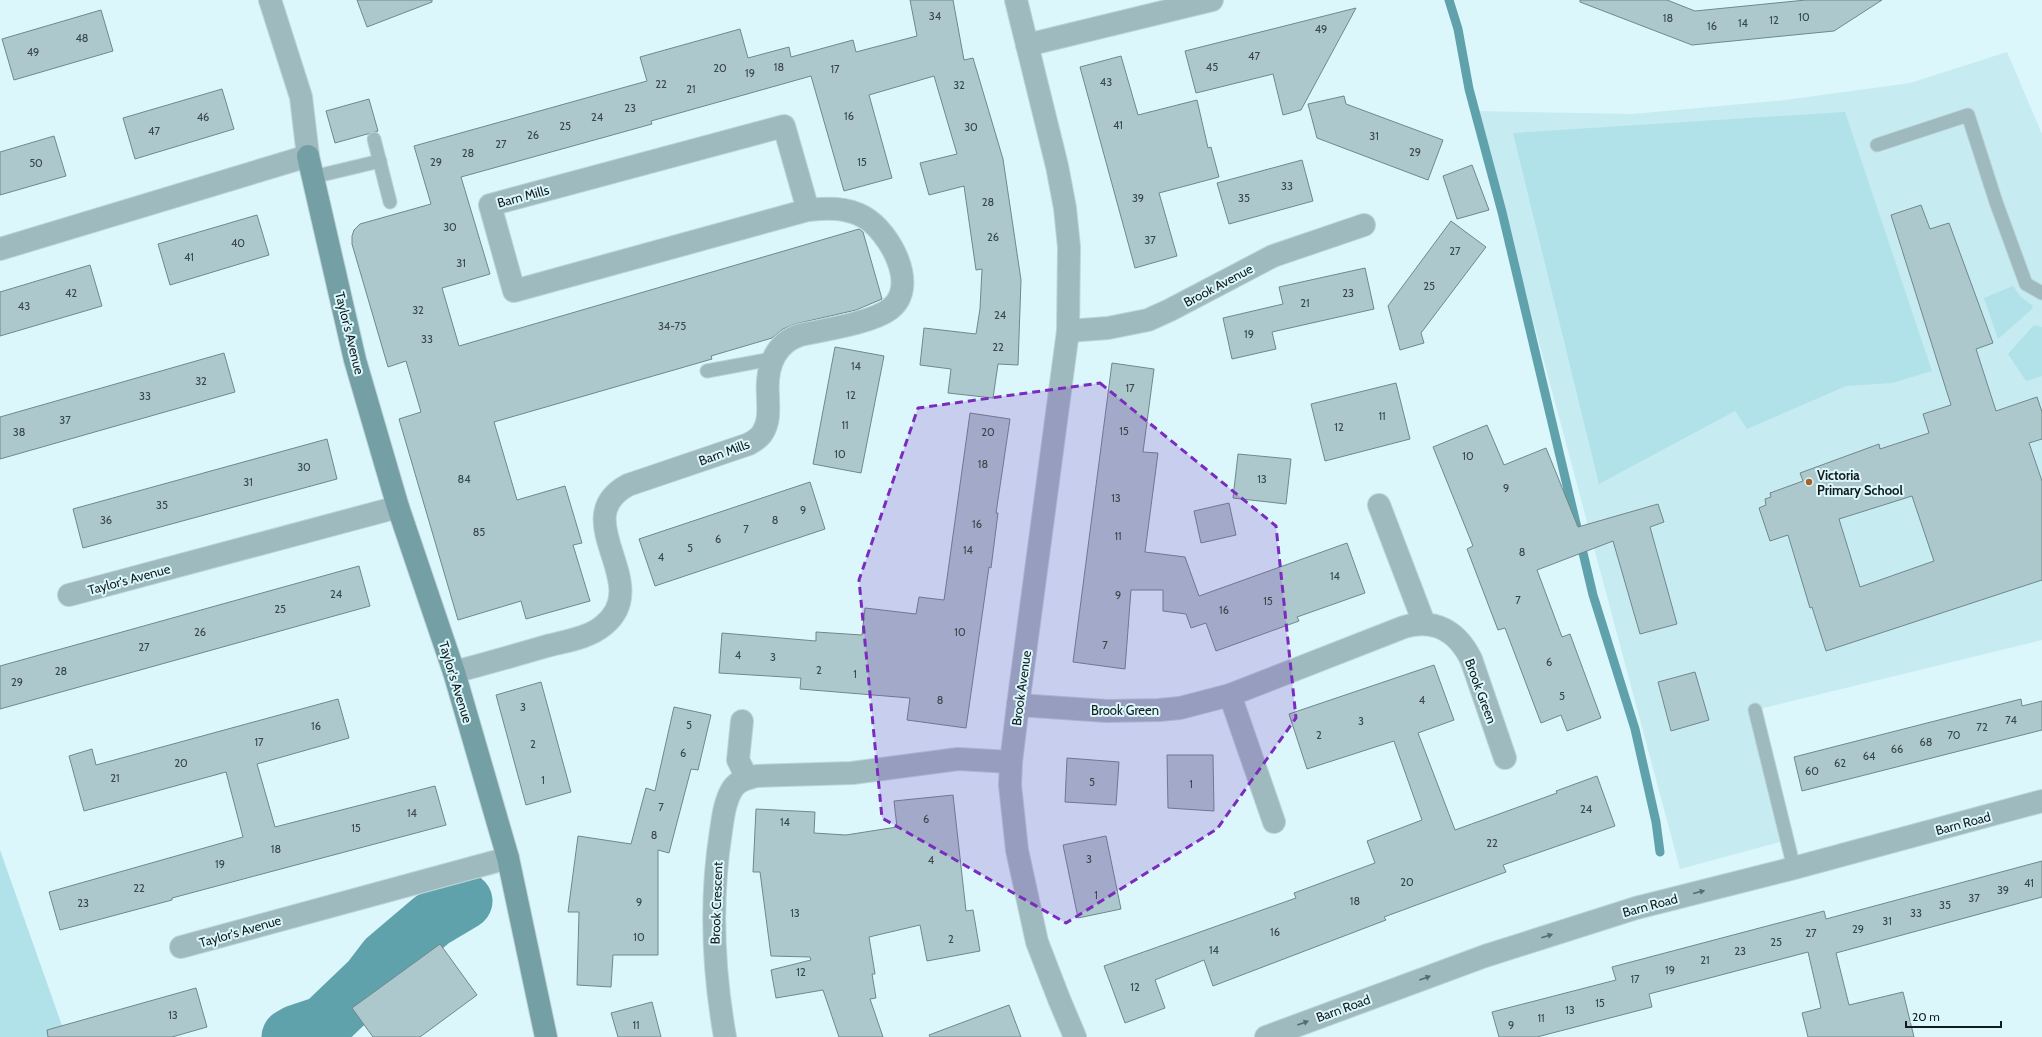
<svg xmlns="http://www.w3.org/2000/svg" width="2042" height="1037" font-family="Cabin,sans-serif">
  <style>
    .built { fill: #c6ebf1 }
    .green { fill: #b1e1e9 }
    .lines { fill: none; stroke-linecap: round; stroke-linejoin: round }
    .stream { stroke: #5fa2ac; stroke-width: 9 }
    .river { stroke: #5fa2ac; stroke-width: 57 }
    .building { fill: #adc8cc; stroke: #6f888c; fill-rule: evenodd }
    .lane-casing { stroke: #bbd4d8; stroke-width: 15 }
    .street-casing { stroke: #bbd4d8; stroke-width: 24 }
    .secondary-casing { stroke: #bbd4d8; stroke-width: 24 }
    .lane { stroke: #9ebabe; stroke-width: 13 }
    .street { stroke: #9ebabe; stroke-width: 22 }
    .secondary { stroke: #749fa5; stroke-width: 22 }
    .oneway { fill: #586b6e }
    .marked { fill: #7b2cbf; fill-opacity: 0.2; stroke: #7b2cbf; stroke-width: 3; stroke-dasharray: 8 5; stroke-linejoin: round }
    .poi-dot { fill: #a4632e; stroke: #dbf7fb; stroke-width: 1.5 }
    .labels { text-anchor: middle; dominant-baseline: central; stroke-width: 4; stroke-linejoin: round; paint-order: stroke }
    .number-label { font-size: 11px; fill: #39474a }
    .street-label { font-size: 13px; fill: #121c1e; stroke: #dbf7fb }
    .poi-label { font-size: 13px; font-weight: bold; fill: #121c1e; stroke: #dbf7fb; text-anchor: start }
  </style>
  <rect width="100%" height="100%" fill="#dbf7fb"/>
  <polygon class="built" points="2007,52 2042,134 2042,640 1755,710 1787,840 1680,869 1477,111 1633,114 1785,100 1910,83"/>
  <g class="green">
    <polygon points="1845,112 1932,371 1892,383 1846,386 1747,429 1735,411 1599,484 1513,133"/>
    <polygon points="2013,286 2021,297 2033,306 2032,309 1998,339 1984,298"/>
    <polygon points="2034,325 2042,327 2042,376 2026,381 2008,354"/>
    <polygon points="0,850 66,1037 0,1037"/>
  </g>
  <g class="lines">
    <polyline class="stream" points="1449,0 1458,29 1469,89 1502,212 1593,595 1635,729 1656,822 1660,852"/>
    <polyline class="river" points="290,1037 297,1033 324,1024 370,980 386,959 432,920 464,901"/>
  </g>
  <g class="building">
    <polygon points="357,0 432,0 432,2 367,27"/>
    <polygon points="910,0 953,0 964,60 973,58 1003,159 1021,280 1018,365 998,364 993,398 948,393 951,369 920,365 924,328 976,334 980,309 982,269 976,270 964,186 929,195 920,163 957,154 934,76 869,95 892,178 844,191 811,76 651,121 652,124 461,177 490,274 442,288 459,346 859,229 863,232 882,299 856,310 795,324 783,329 772,338 711,356 712,359 494,422 517,500 565,486 582,543 573,545 590,601 526,619 521,601 458,620 399,419 421,412 406,361 388,367 352,244 352,236 354,230 360,224 431,204 414,146 647,81 640,57 740,29 748,58 789,47 791,57 853,40 856,52 917,36"/>
    <polygon points="1580,0 1667,0 1695,11 1806,0 1882,0 1834,31 1692,45 1580,2"/>
    <polygon points="1356,8 1301,110 1283,115 1273,74 1196,93 1185,51"/>
    <polygon points="101,10 113,51 14,80 2,39"/>
    <polygon points="1121,56 1138,115 1197,100 1208,148 1211,147 1219,177 1159,193 1177,256 1135,268 1080,67"/>
    <polygon points="222,89 234,129 135,159 123,118"/>
    <polygon points="1344,96 1346,104 1443,140 1428,180 1317,138 1308,104"/>
    <polygon points="369,99 378,131 335,143 326,111"/>
    <polygon points="54,136 66,176 0,195 0,152"/>
    <polygon points="1302,160 1313,201 1229,224 1217,183"/>
    <polygon points="1472,165 1489,210 1457,219 1443,176"/>
    <path d="M1921 205 1930 229 1949 223 1993 343 1976 349 1996 411 2037 397 2042 412V439L2029 443 2042 481V580L1826 651 1812 607 1810 608 1788 535 1770 541 1759 508 1766 505 1765 499 1771 497 1770 493 1803 481 1800 473 1879 444 1880 449 1929 433 1923 414 1951 405 1891 215ZM1912 496 1934 561 1860 587 1839 519Z"/>
    <polygon points="257,215 269,255 170,285 158,244"/>
    <polygon points="1451,221 1486,247 1421,333 1424,343 1400,350 1388,306"/>
    <polygon points="90,265 102,306 0,336 0,292"/>
    <polygon points="1365,268 1374,309 1272,332 1276,349 1232,359 1223,318 1283,304 1279,287"/>
    <polygon points="835,347 884,356 861,473 813,464"/>
    <polygon points="224,353 235,392 0,459 0,417"/>
    <polygon points="1112,363 1154,369 1143,452 1158,453 1145,552 1185,557 1199,596 1347,543 1365,593 1297,617 1299,621 1216,651 1206,623 1191,628 1186,614 1163,611 1163,590 1131,590 1125,669 1073,662"/>
    <polygon points="1396,383 1410,439 1325,461 1311,404"/>
    <polygon points="970,413 1010,419 996,513 998,513 991,568 989,567 966,728 907,720 910,698 800,689 801,678 719,673 722,633 816,641 816,632 862,635 865,608 916,614 919,597 944,600"/>
    <polygon points="1487,425 1504,465 1546,448 1578,527 1658,504 1664,522 1650,527 1677,624 1640,634 1613,541 1537,570 1562,637 1570,634 1601,718 1567,731 1561,715 1541,723 1505,628 1498,630 1467,549 1473,546 1433,447"/>
    <polygon points="327,439 337,479 83,548 73,509"/>
    <polygon points="1238,454 1291,459 1286,504 1233,498"/>
    <polygon points="810,482 825,529 655,586 639,539"/>
    <polygon points="1229,503 1236,535 1201,543 1194,511"/>
    <polygon points="359,566 370,606 0,709 0,666"/>
    <polygon points="1434,665 1454,720 1418,733 1455,830 1557,793 1556,791 1597,776 1615,826 1503,865 1506,872 1384,917 1386,920 1213,986 1204,960 1155,980 1165,1008 1125,1023 1104,966 1296,898 1294,893 1375,863 1367,841 1422,820 1394,741 1307,769 1289,714"/>
    <polygon points="1695,672 1709,720 1671,731 1658,682"/>
    <polygon points="541,682 571,792 526,805 496,695"/>
    <polygon points="338,699 349,738 257,764 275,827 435,786 446,825 172,898 172,900 60,930 49,892 243,837 226,772 84,811 69,756 92,749 96,765"/>
    <polygon points="2021,699 2022,706 2042,701 2042,730 1802,791 1794,757"/>
    <polygon points="674,707 711,715 698,770 691,769 669,853 658,850 658,955 613,955 611,987 577,985 579,912 568,912 578,836 631,844 646,788 655,791"/>
    <polygon points="1167,755 1213,755 1214,811 1168,808"/>
    <polygon points="1067,758 1119,762 1116,805 1065,802"/>
    <polygon points="953,795 966,911 973,910 980,951 927,961 920,925 869,937 875,974 872,974 876,998 870,999 883,1037 839,1037 823,990 776,998 771,970 811,960 810,957 771,956 760,872 753,872 756,809 815,812 814,833 846,835 897,827 894,801"/>
    <polygon points="1106,836 1121,909 1078,918 1063,845"/>
    <polygon points="2042,861 2042,897 1836,953 1849,1005 1903,992 1914,1037 1808,1037 1802,1013 1821,1008 1808,952 1649,994 1652,1007 1537,1037 1499,1037 1492,1012 1616,980 1612,967 1824,911 1826,919"/>
    <polygon points="440,944 477,995 420,1037 373,1037 352,1008"/>
    <polygon points="196,988 207,1027 172,1037 48,1037 47,1030"/>
    <polygon points="652,1002 661,1037 618,1037 611,1013"/>
    <polygon points="1009,1005 1021,1037 930,1037 929,1035"/>
  </g>
  <g class="lines">
    <defs>
      <g id="lane">
        <polyline points="374,139 390,202"/>
        <polyline points="1877,145 1968,115 1996,202 2026,284 2042,293"/>
        <polyline points="313,177 380,161"/>
        <polyline points="707,371 772,359"/>
        <polyline points="1755,710 1794,868"/>
      </g>
      <g id="street">
        <polyline points="1016,0 1057,166 1065,208 1069,247 1068,331 1018,705 1011,762 1010,785 1017,850 1037,942 1059,999 1075,1037"/>
        <polyline points="1027,45 1212,0"/>
        <polyline points="0,249 308,156 301,97 270,0"/>
        <polyline points="1068,331 1108,328 1148,320 1170,310 1273,256 1364,225"/>
        <polyline points="1379,505 1424,623"/>
        <polyline points="69,595 398,507"/>
        <path d="M454 672C485 664 516 655 547 646 566 641 589 638 604 625 655 583 565 519 628 485L749 444C754 441 760 438 763 432 770 421 768 408 768 396 766 370 773 344 800 335 823 330 872 323 890 309 920 286 889 231 864 217 846 207 827 208 808 210L514 291 490 205 784 126 808 210"/>
        <polyline points="1230,695 1274,822"/>
        <path d="M1018 705 1107 711 1159 710 1180 708 1230 695 1404 627C1435 618 1457 631 1471 659L1505 758"/>
        <polyline points="742,721 738,760 747,778"/>
        <polyline points="181,947 508,858"/>
        <path d="M725 1037C713 969 710 900 721 831 723 817 725 800 733 788 739 780 748 778 757 776L852 773 958 759 1011 762"/>
        <polyline points="1266,1037 1485,956 1636,908 1794,868 2042,801"/>
      </g>
      <polyline id="secondary" points="308,156 355,360 398,507 454,672 508,858 546,1037"/>
    </defs>
    <use href="#lane" class="lane-casing"/>
    <use href="#street" class="street-casing"/>
    <use href="#secondary" class="secondary-casing"/>
    <use href="#lane" class="lane"/>
    <use href="#street" class="street"/>
    <use href="#secondary" class="secondary"/>
  </g>
  <defs><path id="oneway-solid" d="M-6-.8H1V-3.2L6.5 0L1 3.2V.8H-6Z"/></defs>
  <g class="oneway">
    <use href="#oneway-solid" transform="translate(1699 892) rotate(-14)"/>
    <use href="#oneway-solid" transform="translate(1547 936) rotate(-17)"/>
    <use href="#oneway-solid" transform="translate(1425 978) rotate(-20)"/>
    <use href="#oneway-solid" transform="translate(1303 1023) rotate(-20)"/>
  </g>
  <path class="marked" d="M1100 383 1276 526 1296 718 1217 829 1066 923 882 818 859 580 918 408Z"/>
  <circle class="poi-dot" cx="1809" cy="482" r="4"/>
  <g class="labels">
    <g class="number-label">
      <text x="935" y="16">34</text>
      <text x="1804" y="17">10</text>
      <text x="1668" y="18">18</text>
      <text x="1774" y="20">12</text>
      <text x="1743" y="23">14</text>
      <text x="1712" y="26">16</text>
      <text x="1321" y="29">49</text>
      <text x="82" y="38">48</text>
      <text x="33" y="52">49</text>
      <text x="1254" y="56">47</text>
      <text x="779" y="67">18</text>
      <text x="1212" y="67">45</text>
      <text x="720" y="68">20</text>
      <text x="835" y="69">17</text>
      <text x="750" y="73">19</text>
      <text x="1106" y="82">43</text>
      <text x="661" y="84">22</text>
      <text x="959" y="85">32</text>
      <text x="691" y="89">21</text>
      <text x="630" y="108">23</text>
      <text x="849" y="116">16</text>
      <text x="203" y="117">46</text>
      <text x="597" y="117">24</text>
      <text x="1118" y="125">41</text>
      <text x="565" y="126">25</text>
      <text x="971" y="127">30</text>
      <text x="154" y="131">47</text>
      <text x="533" y="135">26</text>
      <text x="1374" y="136">31</text>
      <text x="501" y="144">27</text>
      <text x="1415" y="152">29</text>
      <text x="468" y="153">28</text>
      <text x="436" y="162">29</text>
      <text x="862" y="162">15</text>
      <text x="36" y="163">50</text>
      <text x="1287" y="186">33</text>
      <text x="1138" y="198">39</text>
      <text x="1244" y="198">35</text>
      <text x="988" y="202">28</text>
      <text x="450" y="227">30</text>
      <text x="993" y="237">26</text>
      <text x="1150" y="240">37</text>
      <text x="238" y="243">40</text>
      <text x="1455" y="251">27</text>
      <text x="189" y="257">41</text>
      <text x="461" y="263">31</text>
      <text x="1429" y="286">25</text>
      <text x="71" y="293">42</text>
      <text x="1348" y="293">23</text>
      <text x="1305" y="303">21</text>
      <text x="24" y="306">43</text>
      <text x="418" y="310">32</text>
      <text x="1000" y="315">24</text>
      <text x="672" y="326">34-75</text>
      <text x="1249" y="334">19</text>
      <text x="427" y="339">33</text>
      <text x="998" y="347">22</text>
      <text x="856" y="366">14</text>
      <text x="201" y="381">32</text>
      <text x="1130" y="388">17</text>
      <text x="851" y="395">12</text>
      <text x="145" y="396">33</text>
      <text x="1382" y="416">11</text>
      <text x="65" y="420">37</text>
      <text x="845" y="425">11</text>
      <text x="1339" y="427">12</text>
      <text x="1124" y="431">15</text>
      <text x="19" y="432">38</text>
      <text x="988" y="432">20</text>
      <text x="840" y="454">10</text>
      <text x="1468" y="456">10</text>
      <text x="983" y="464">18</text>
      <text x="304" y="467">30</text>
      <text x="464" y="479">84</text>
      <text x="1262" y="479">13</text>
      <text x="248" y="482">31</text>
      <text x="1506" y="488">9</text>
      <text x="1116" y="498">13</text>
      <text x="162" y="505">35</text>
      <text x="803" y="510">9</text>
      <text x="106" y="520">36</text>
      <text x="775" y="520">8</text>
      <text x="977" y="524">16</text>
      <text x="746" y="529">7</text>
      <text x="479" y="532">85</text>
      <text x="1118" y="536">11</text>
      <text x="718" y="539">6</text>
      <text x="690" y="548">5</text>
      <text x="968" y="550">14</text>
      <text x="1522" y="552">8</text>
      <text x="661" y="557">4</text>
      <text x="1335" y="576">14</text>
      <text x="336" y="594">24</text>
      <text x="1118" y="595">9</text>
      <text x="1518" y="600">7</text>
      <text x="1268" y="601">15</text>
      <text x="280" y="609">25</text>
      <text x="1224" y="610">16</text>
      <text x="200" y="632">26</text>
      <text x="960" y="632">10</text>
      <text x="1105" y="645">7</text>
      <text x="144" y="647">27</text>
      <text x="738" y="655">4</text>
      <text x="773" y="657">3</text>
      <text x="1549" y="662">6</text>
      <text x="819" y="670">2</text>
      <text x="61" y="671">28</text>
      <text x="855" y="674">1</text>
      <text x="17" y="682">29</text>
      <text x="1562" y="696">5</text>
      <text x="940" y="700">8</text>
      <text x="1422" y="700">4</text>
      <text x="523" y="707">3</text>
      <text x="2011" y="720">74</text>
      <text x="1361" y="721">3</text>
      <text x="689" y="725">5</text>
      <text x="316" y="726">16</text>
      <text x="1982" y="727">72</text>
      <text x="1319" y="735">2</text>
      <text x="1954" y="735">70</text>
      <text x="259" y="742">17</text>
      <text x="1926" y="742">68</text>
      <text x="533" y="744">2</text>
      <text x="1897" y="749">66</text>
      <text x="683" y="753">6</text>
      <text x="1869" y="756">64</text>
      <text x="181" y="763">20</text>
      <text x="1840" y="763">62</text>
      <text x="1812" y="771">60</text>
      <text x="115" y="778">21</text>
      <text x="543" y="780">1</text>
      <text x="1092" y="782">5</text>
      <text x="1191" y="784">1</text>
      <text x="661" y="807">7</text>
      <text x="1586" y="809">24</text>
      <text x="412" y="813">14</text>
      <text x="926" y="819">6</text>
      <text x="785" y="822">14</text>
      <text x="356" y="828">15</text>
      <text x="654" y="835">8</text>
      <text x="1492" y="843">22</text>
      <text x="276" y="849">18</text>
      <text x="1089" y="859">3</text>
      <text x="931" y="860">4</text>
      <text x="220" y="864">19</text>
      <text x="1407" y="882">20</text>
      <text x="2029" y="883">41</text>
      <text x="139" y="888">22</text>
      <text x="2003" y="890">39</text>
      <text x="1096" y="895">1</text>
      <text x="1974" y="898">37</text>
      <text x="1355" y="901">18</text>
      <text x="639" y="902">9</text>
      <text x="83" y="903">23</text>
      <text x="1945" y="905">35</text>
      <text x="795" y="913">13</text>
      <text x="1916" y="913">33</text>
      <text x="1887" y="921">31</text>
      <text x="1858" y="929">29</text>
      <text x="1275" y="932">16</text>
      <text x="1811" y="933">27</text>
      <text x="639" y="937">10</text>
      <text x="951" y="939">2</text>
      <text x="1776" y="942">25</text>
      <text x="1214" y="950">14</text>
      <text x="1740" y="951">23</text>
      <text x="1705" y="960">21</text>
      <text x="1670" y="970">19</text>
      <text x="801" y="972">12</text>
      <text x="1635" y="979">17</text>
      <text x="1135" y="987">12</text>
      <text x="1600" y="1003">15</text>
      <text x="1570" y="1010">13</text>
      <text x="173" y="1015">13</text>
      <text x="1541" y="1018">11</text>
      <text x="636" y="1025">11</text>
      <text x="1511" y="1025">9</text>
    </g>
    <g class="street-label">
      <text transform="translate(523 196) rotate(-15)">Barn Mills</text>
      <text transform="translate(1218 285) rotate(-28)">Brook Avenue</text>
      <text transform="translate(350 333) rotate(76)">Taylor's Avenue</text>
      <text transform="translate(724 452) rotate(-20)">Barn Mills</text>
      <text transform="translate(129 579) rotate(-15)">Taylor's Avenue</text>
      <text transform="translate(456 682) rotate(73)">Taylor's Avenue</text>
      <text transform="translate(1021 688) rotate(-82)">Brook Avenue</text>
      <text transform="translate(1481 691) rotate(70)">Brook Green</text>
      <text x="1125" y="710">Brook Green</text>
      <text transform="translate(1963 823) rotate(-15)">Barn Road</text>
      <text transform="translate(716 903) rotate(-88)">Brook Crescent</text>
      <text transform="translate(1650 905) rotate(-15)">Barn Road</text>
      <text transform="translate(240 931) rotate(-16)">Taylor's Avenue</text>
      <text transform="translate(1343 1008) rotate(-20)">Barn Road</text>
    </g>
    <g class="poi-label">
      <text x="1817" y="475">Victoria<tspan x="1817" dy="15">Primary School</tspan></text>
    </g>
  </g>
  <path d="M1906 1021v6h95v-6" fill="none" stroke="#121c1e" stroke-width="2"/>
  <text x="1912" y="1021" font-size="12" fill="#121c1e" stroke="#dbf7fb" stroke-width="3" paint-order="stroke">20 m</text>
</svg>
